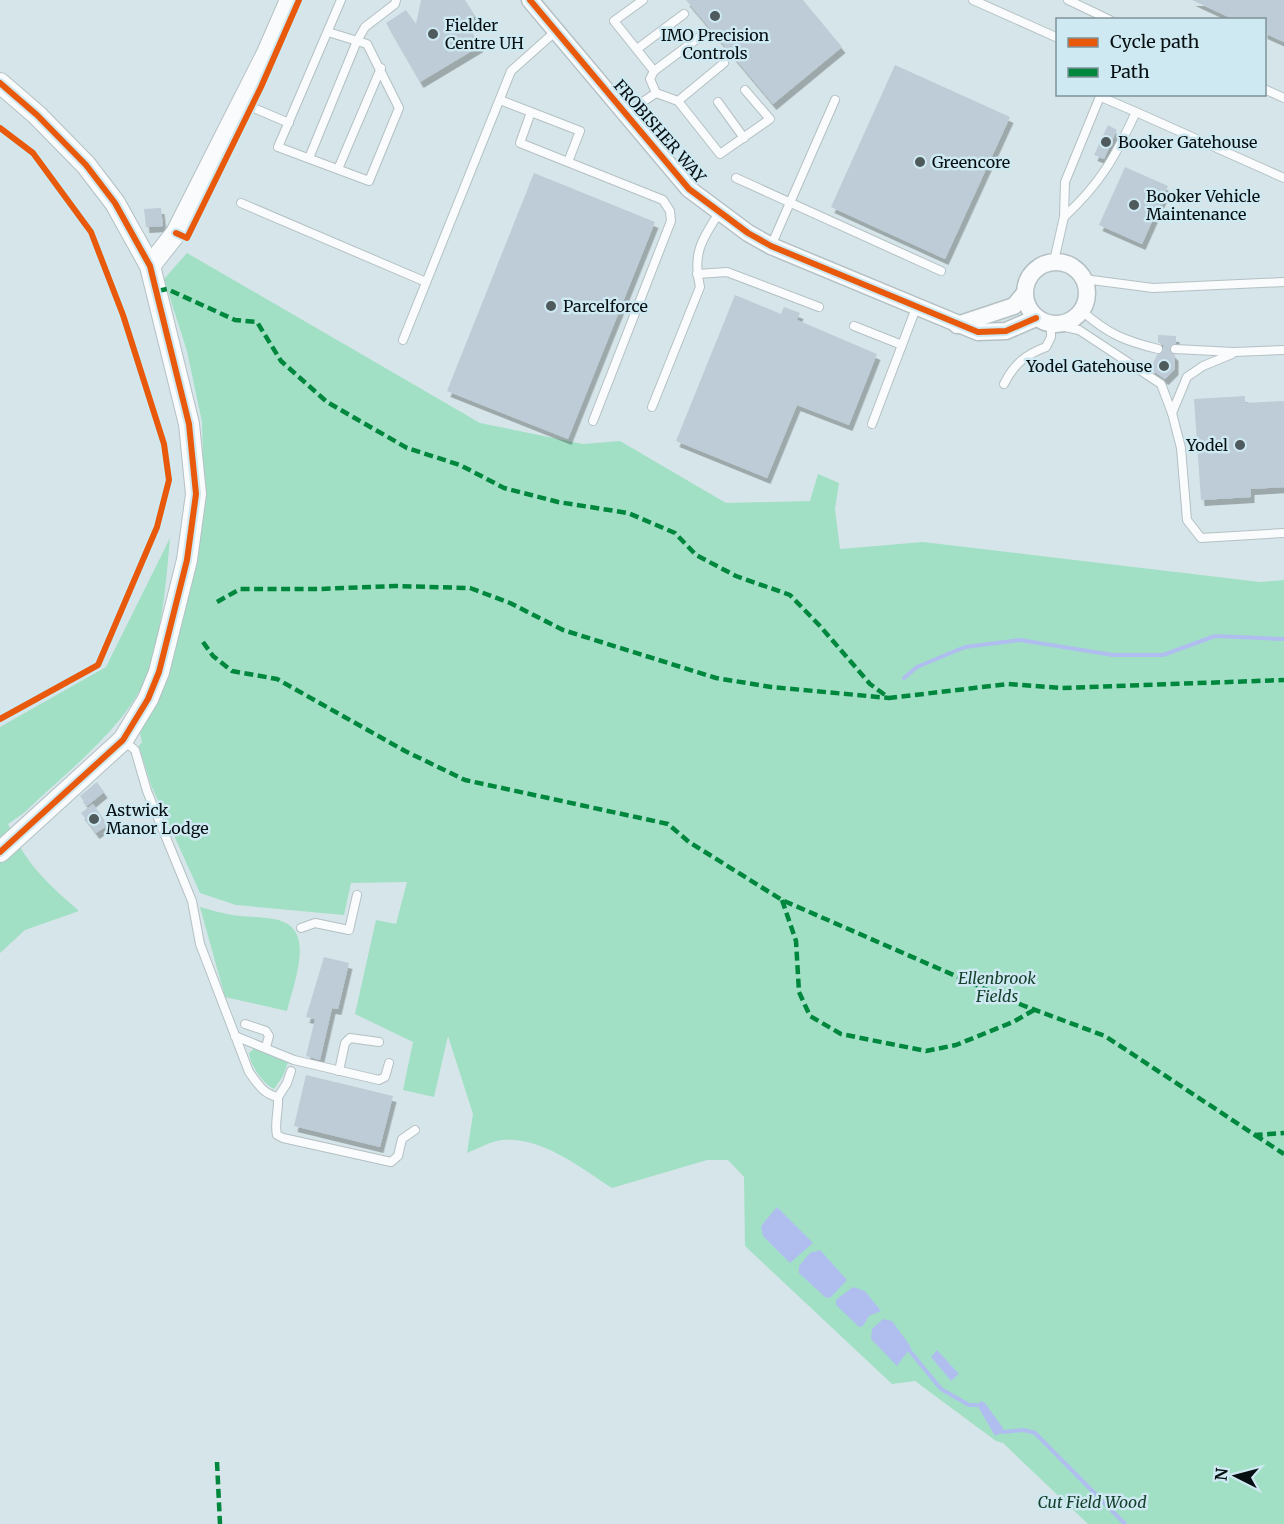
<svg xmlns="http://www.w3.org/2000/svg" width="1284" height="1524" font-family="Merriweather,serif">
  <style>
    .green { fill: #a1e0c5 }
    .water { fill: #b0beef }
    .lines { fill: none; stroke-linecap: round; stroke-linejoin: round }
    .stream { stroke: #b0beef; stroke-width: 4 }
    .building { fill: #bdccd6; filter: url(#shadow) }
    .service-casing { stroke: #b4c0c4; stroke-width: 10 }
    .minor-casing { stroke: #b4c0c4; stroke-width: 19 }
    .tertiary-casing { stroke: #b4c0c4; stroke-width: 22 }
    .service { stroke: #f9fbfc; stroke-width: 8 }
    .minor { stroke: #f9fbfc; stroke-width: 16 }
    .tertiary { stroke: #f9fbfc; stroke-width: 20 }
    .quiet { stroke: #00873e; stroke-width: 4.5; stroke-dasharray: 9 4.5; stroke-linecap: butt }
    .cycleway-casing { stroke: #cee9f1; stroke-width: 10 }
    .cycleway { stroke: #e8590c; stroke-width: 6 }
    .poi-dot { fill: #4f5a5d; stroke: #cee9f1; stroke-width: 2 }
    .labels { text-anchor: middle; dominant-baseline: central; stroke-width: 5; stroke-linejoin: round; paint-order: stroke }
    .poi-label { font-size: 16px; fill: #060f12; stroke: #cee9f1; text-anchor: start }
    .street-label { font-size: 16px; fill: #060f12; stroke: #cee9f1 }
    .park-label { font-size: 16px; font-style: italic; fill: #16422d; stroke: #cee9f1 }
  </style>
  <defs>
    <filter id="shadow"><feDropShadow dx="3.5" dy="6" stdDeviation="0" flood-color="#0004"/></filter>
  </defs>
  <rect width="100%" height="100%" fill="#d6e5e9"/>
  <g class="green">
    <path d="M187 253 480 423 583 444 620 441 726 503 810 501 818 474 839 483 835 509 840 549 923 542 1260 582 1284 580V1524H1088L1003 1443 996 1441 915 1381 892 1384 745 1246 744 1177 728 1160H707L612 1188C579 1167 543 1137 502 1140 491 1141 477 1149 467 1153L473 1114 448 1036 434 1097 403 1090 413 1042 355 1014 376 920 396 924 407 882 351 883 344 915 236 905 200 893 151 785 139 746 142 742 139 729 204 494 202 422 187 351 164 279Z"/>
    <path d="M170 538C166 584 162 633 146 677 127 726 62 776 25 812L8 824C26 864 47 883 79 911L25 930 0 953V727L106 667Z"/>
    <path d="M200 907C211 910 221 913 232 915 266 920 306 910 299 961 297 978 291 995 287 1011L225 997Z"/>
    <path d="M255 1048 262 1049 288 1062 283 1076 274 1089C263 1084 250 1065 249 1053Z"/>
  </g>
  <g class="water">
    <polygon points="777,1207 813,1243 790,1263 763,1236 761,1226"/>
    <polygon points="820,1250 847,1280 830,1298 825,1297 799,1273 799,1266 810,1253"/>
    <polygon points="853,1287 865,1291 881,1311 869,1316 863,1326 859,1327 836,1305 836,1300"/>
    <polygon points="883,1319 892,1321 911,1347 897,1366 871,1339 872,1329"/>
    <polygon points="937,1350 959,1374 951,1381 931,1357"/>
    <polygon points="981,1401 985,1403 1003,1428 1003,1432 995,1436 977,1405"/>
  </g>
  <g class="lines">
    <g class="stream">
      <polyline points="904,678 917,667 965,647 1020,640 1113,655 1163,655 1215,636 1284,639"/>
      <polyline points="909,1350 941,1389 969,1405 977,1405"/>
      <polyline points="1003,1432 1024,1430 1035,1433 1125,1524"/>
    </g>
  </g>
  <g class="building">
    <polygon points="421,0 465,0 475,16 465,21 480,46 420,82 386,23 406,10 416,24"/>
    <polygon points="686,0 803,0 842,47 773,104"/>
    <polygon points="1192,0 1284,0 1284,42 1264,33 1264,20 1235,20"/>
    <polygon points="895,65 1010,117 945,259 831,207"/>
    <polygon points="1108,125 1117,130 1104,159 1094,155"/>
    <polygon points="1125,167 1168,186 1142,244 1099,225"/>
    <polygon points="534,173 655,222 568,439 447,391"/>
    <polygon points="161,208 163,226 146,227 144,209"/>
    <polygon points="735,295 781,314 784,307 800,313 797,320 877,354 849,425 797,405 767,478 676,441"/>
    <polygon points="1158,335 1176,336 1176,343 1169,349 1175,355 1175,369 1165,379 1150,369 1157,355 1164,350 1163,345 1158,342"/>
    <polygon points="1245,396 1245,403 1284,401 1284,487 1251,489 1251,497 1201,500 1194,399"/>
    <polygon points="97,782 104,792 87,806 80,796"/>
    <polygon points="93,804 108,825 96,833 81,813"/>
    <polygon points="324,957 349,963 338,1009 332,1008 320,1060 306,1056 315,1019 306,1017"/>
    <polygon points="306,1075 393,1096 380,1147 294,1126"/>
  </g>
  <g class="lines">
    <defs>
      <g id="service">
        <polyline points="643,0 614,21 654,71"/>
        <polyline points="973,0 1058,38"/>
        <polyline points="1068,0 1110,20"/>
        <polyline points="328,32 367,44 399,108 369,181 278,147 341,0"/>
        <polyline points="701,36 654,71 650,79 656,93 678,101 720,154 770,119 745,90"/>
        <polyline points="637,49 684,14"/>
        <polyline points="1264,89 1284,98"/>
        <polyline points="1101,97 1136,112"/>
        <polyline points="500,100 531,112"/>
        <polyline points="678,101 724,63"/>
        <polyline points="718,102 744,138"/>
        <polyline points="242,103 289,123"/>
        <polyline points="626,113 656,93"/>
        <polyline points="309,158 357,41 365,27 395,4 396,0"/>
        <polyline points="568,162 580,131 531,112 520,143 663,200 670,211 671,221 593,421"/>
        <polyline points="338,169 381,68"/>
        <polyline points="736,178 941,271"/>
        <polyline points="241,203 426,282"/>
        <path d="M1064 217C1101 183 1115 157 1136 112L1284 178"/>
        <polyline points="771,246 835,100"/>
        <polyline points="1054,261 1064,217 1065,182 1101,94"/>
        <polyline points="697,274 727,272 819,307"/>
        <polyline points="1084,279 1153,288 1284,282"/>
        <path d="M1082 311C1108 334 1125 341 1158 349"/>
        <polyline points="1056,325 1079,330 1161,384 1172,413 1181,448 1187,520 1201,538 1284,533"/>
        <polyline points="854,326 902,345"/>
        <polyline points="403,340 511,71 556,31"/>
        <polyline points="1175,349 1234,352 1284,350"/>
        <path d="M1004 384C1014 364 1025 355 1046 347L1051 337V325"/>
        <path d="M652 407 700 287C692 254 702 239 719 213"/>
        <polyline points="1172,413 1187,377 1203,366 1232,354"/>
        <polyline points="872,424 916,308"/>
        <path d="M123 740 135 750 147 791 192 901 200 944 249 1072C258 1084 263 1094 278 1097L287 1083 291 1071"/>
        <polyline points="301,928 315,923 349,930 357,895"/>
        <polyline points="245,1024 266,1031 269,1036 266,1047"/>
        <polyline points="235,1036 294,1060 379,1080 385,1077 389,1063"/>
        <polyline points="339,1071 345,1043 350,1038 379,1042"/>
        <path d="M278 1097C279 1110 274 1123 277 1135L283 1138 391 1162 398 1156 402 1139 415 1130"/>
      </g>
      <g id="minor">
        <polyline points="530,0 689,189 748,233 771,246 978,332 1006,331 1036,318"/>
        <circle cx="1056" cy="293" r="31"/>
        <polyline points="957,325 1014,306 1024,294"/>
      </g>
      <g id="tertiary">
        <polyline points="0,83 37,115 86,165 115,203 150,266 189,424 196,494 187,560 159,672 148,699 123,740 0,852"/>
        <polyline points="150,266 176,233 267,53 290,0"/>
      </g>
    </defs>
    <use href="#service" class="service-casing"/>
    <use href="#minor" class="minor-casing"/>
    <use href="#tertiary" class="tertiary-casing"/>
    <use href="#service" class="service"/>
    <use href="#minor" class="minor"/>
    <use href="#tertiary" class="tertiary"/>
    <g class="quiet">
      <polyline points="158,291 167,289 235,320 257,322 281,361 327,402 407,448 460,465 504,488 558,502 628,513 675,533 696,555 736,576 790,595 820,626 870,684 889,698 1008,684 1062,688 1284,680"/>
      <polyline points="217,602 240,589 319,589 395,586 470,588 510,603 563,630 716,678 771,687 889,698"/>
      <polyline points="203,642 213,656 232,671 277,679 405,751 465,780 668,824 689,842 782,900 1022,1005 1105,1036 1255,1135 1284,1133"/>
      <polyline points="782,900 796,941 799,992 810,1016 841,1034 926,1051 956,1045 1013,1022 1034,1010"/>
      <polyline points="1255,1135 1284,1154"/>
      <polyline points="217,1462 220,1524"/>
    </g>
    <defs>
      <g id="cycleway">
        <polyline points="530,0 689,189 748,233 771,246 978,332 1006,331 1036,318"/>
        <polyline points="0,83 37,115 86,165 115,203 150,266 189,424 196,494 187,560 159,672 148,699 123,740 0,852"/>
        <polyline points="0,128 33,153 91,232 123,315 164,444 169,480 157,527 98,665 0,719"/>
        <polyline points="176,233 187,238 261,87 299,0"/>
      </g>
    </defs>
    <use href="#cycleway" class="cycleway-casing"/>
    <use href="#cycleway" class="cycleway"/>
  </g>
  <g class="poi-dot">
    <circle cx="715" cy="16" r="6"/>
    <circle cx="433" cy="34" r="6"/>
    <circle cx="1106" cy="142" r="6"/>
    <circle cx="920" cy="162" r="6"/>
    <circle cx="1134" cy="205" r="6"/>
    <circle cx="551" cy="306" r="6"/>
    <circle cx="1164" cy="366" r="6"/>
    <circle cx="1240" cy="445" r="6"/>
    <circle cx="94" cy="819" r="6"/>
  </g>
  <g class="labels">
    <g class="poi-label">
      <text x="445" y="25">Fielder<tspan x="445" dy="18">Centre UH</tspan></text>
      <text x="715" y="35" text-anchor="middle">IMO Precision<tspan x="715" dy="18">Controls</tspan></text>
      <text x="1118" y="142">Booker Gatehouse</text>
      <text x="932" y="162">Greencore</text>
      <text x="1146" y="196">Booker Vehicle<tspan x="1146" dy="18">Maintenance</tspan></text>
      <text x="563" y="306">Parcelforce</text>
      <text x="1152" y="366" text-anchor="end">Yodel Gatehouse</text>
      <text x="1228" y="445" text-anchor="end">Yodel</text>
      <text x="106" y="810">Astwick<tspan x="106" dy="18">Manor Lodge</tspan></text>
    </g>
    <g class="street-label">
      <text transform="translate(660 131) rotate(49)">FROBISHER WAY</text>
    </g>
    <g class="park-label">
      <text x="997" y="978">Ellenbrook<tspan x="997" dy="18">Fields</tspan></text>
      <text x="1092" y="1502">Cut Field Wood</text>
    </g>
  </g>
  <rect x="1056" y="18" width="210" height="78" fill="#cee9f1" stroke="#7e9298" stroke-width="1.5"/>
  <rect x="1068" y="38" width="30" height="9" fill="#e8590c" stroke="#7e9298" stroke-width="1.5"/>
  <text x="1110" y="48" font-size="18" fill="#060f12">Cycle path</text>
  <rect x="1068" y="68" width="30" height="9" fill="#00873e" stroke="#7e9298" stroke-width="1.5"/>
  <text x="1110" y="78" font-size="18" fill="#060f12">Path</text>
  <g transform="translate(1236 1476) rotate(276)" stroke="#cee9f1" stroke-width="4.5" paint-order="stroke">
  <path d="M0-4.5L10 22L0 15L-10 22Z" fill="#060f12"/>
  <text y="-9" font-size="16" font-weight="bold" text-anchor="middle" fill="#060f12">N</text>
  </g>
</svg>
